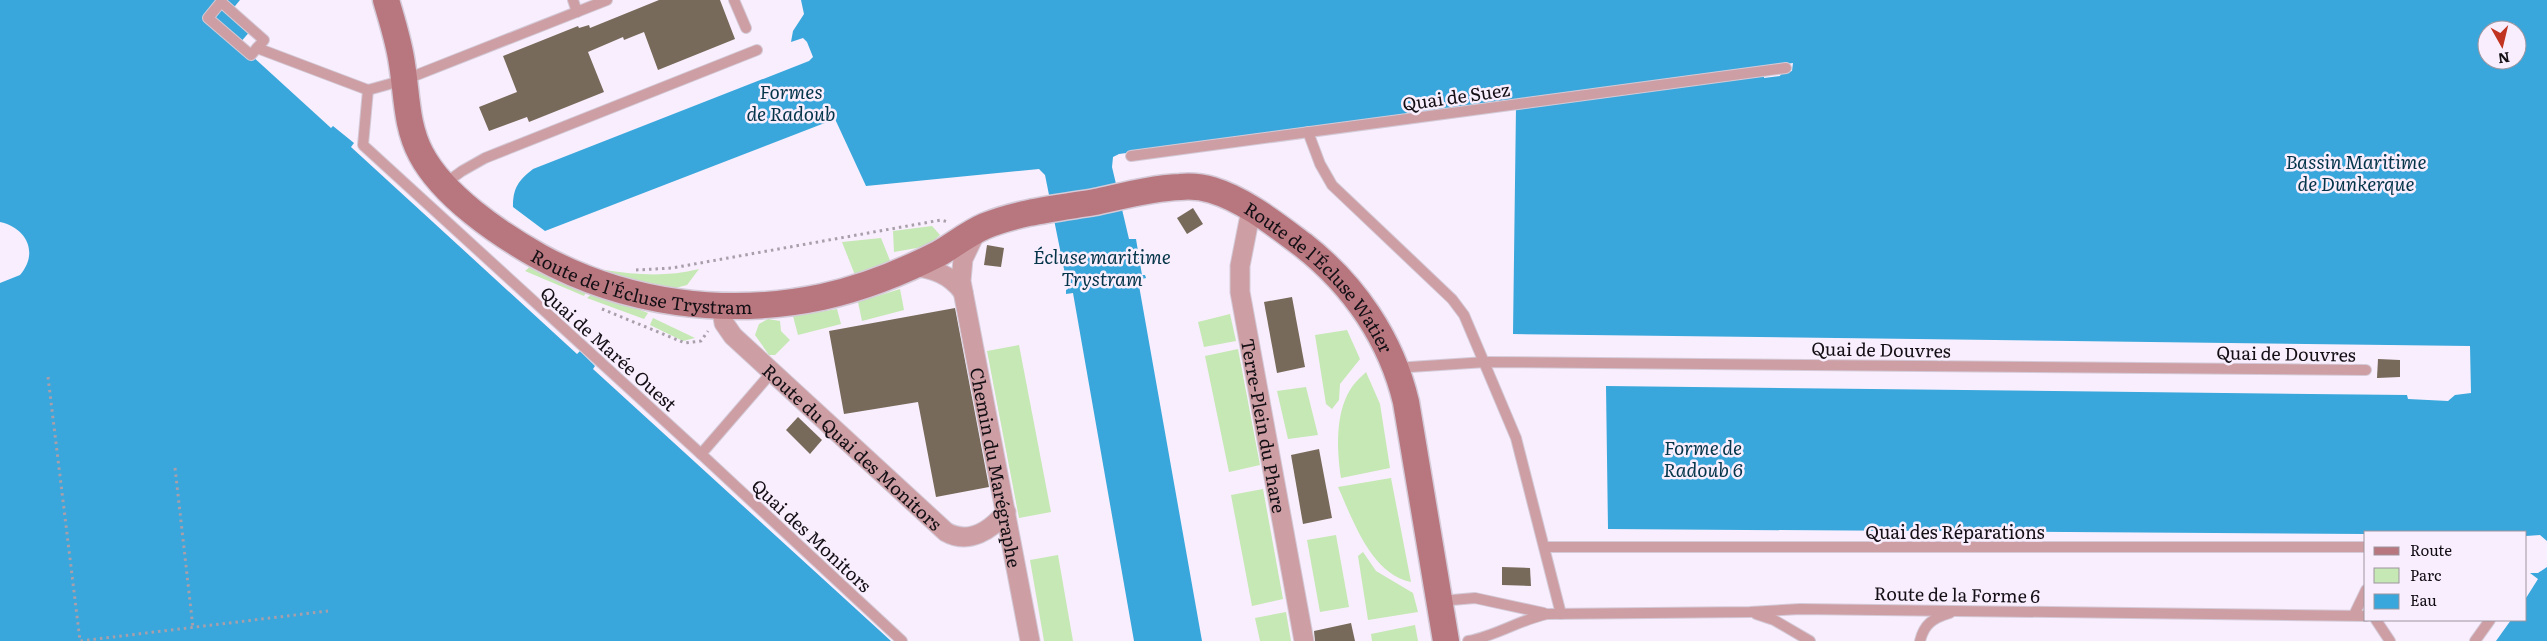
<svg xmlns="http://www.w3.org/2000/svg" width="2547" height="641" font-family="Literata,serif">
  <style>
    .green { fill: #c5e8b4 }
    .water { fill: #39a7db; fill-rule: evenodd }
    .building { fill: #776a5a }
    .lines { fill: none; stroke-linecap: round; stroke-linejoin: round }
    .lane-casing { stroke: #d4cad8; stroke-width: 12 }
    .street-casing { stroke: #d4cad8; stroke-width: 21 }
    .secondary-casing { stroke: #d4cad8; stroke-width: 29 }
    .path { stroke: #a89fab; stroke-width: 3; stroke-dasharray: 2.5 4; stroke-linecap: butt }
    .lane { stroke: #cd9fa4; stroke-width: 10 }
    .street { stroke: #cd9fa4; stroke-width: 19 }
    .secondary { stroke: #b8767e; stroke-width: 26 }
    .labels { text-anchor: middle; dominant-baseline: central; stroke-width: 5; stroke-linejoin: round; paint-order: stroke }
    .street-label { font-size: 18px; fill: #130f15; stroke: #f9eefd }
    .water-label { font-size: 19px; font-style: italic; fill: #033449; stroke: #f9eefd }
  </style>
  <rect width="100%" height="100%" fill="#f9eefd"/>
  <g class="green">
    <polygon points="932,226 940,235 928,246 894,252 893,231"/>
    <polygon points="881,238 891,263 855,275 842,242"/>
    <polygon points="532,265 588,289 584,296 525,271"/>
    <path d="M699 269 687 285 672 289 601 274 605 270C637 275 667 277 699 269Z"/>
    <polygon points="900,289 904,310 862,321 858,302"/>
    <polygon points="594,292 648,313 644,319 587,298"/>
    <polygon points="837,309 841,324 798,335 793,316"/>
    <polygon points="1230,314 1236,341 1204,347 1198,322"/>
    <polygon points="653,318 695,338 683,341 650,325"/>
    <polygon points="768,319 780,321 781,331 790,340 775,355 769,355 755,335 759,324"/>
    <polygon points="1347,330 1360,359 1340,384 1339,400 1332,409 1326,404 1315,335"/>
    <polygon points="1019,345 1051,512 1019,518 987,351"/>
    <polygon points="1238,349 1260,465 1229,472 1205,356"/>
    <path d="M1366 372 1380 404 1390 468 1341 478C1337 450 1335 415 1350 390 1354 383 1361 377 1366 372Z"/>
    <polygon points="1306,387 1318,435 1288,439 1277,391"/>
    <path d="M1391 478 1411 582C1371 574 1353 520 1338 487Z"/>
    <polygon points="1263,489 1283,599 1252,606 1231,495"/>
    <polygon points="1336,535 1349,607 1320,612 1307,540"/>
    <polygon points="1363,552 1376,571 1413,593 1418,612 1368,620 1358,556"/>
    <polygon points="1058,555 1073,641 1044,641 1030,560"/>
    <polygon points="1286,612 1291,641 1260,641 1255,618"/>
    <polygon points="1415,625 1418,641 1372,641 1371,634"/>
  </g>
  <g class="water">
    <path d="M0 0H240L231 11 252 29 239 44 331 128 333 126 354 143 351 147 577 354 580 351 595 366 593 369 891 641H0V283L20 275C39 253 27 228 0 222Z"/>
    <path d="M801 0H2547V541L2540 535 2526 536V532L2366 534 1608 529 1606 386 2407 395 2408 399 2448 401 2455 395 2471 393 2470 346 1513 334 1516 107 1764 74V78L1780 76 1781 74 1792 71 1793 63 1119 154 1113 157 1112 167 1129 239H1136L1142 275H1145L1146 278 1138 280 1202 641H1134L1073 293 1066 294V290L1068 289 1045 175 1039 169 866 186 835 119 545 231 513 207C513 188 518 181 533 169L809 61 813 57 807 42 803 38 791 42 793 31 804 14ZM2487 30H2517V60H2487Z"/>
    <polygon points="2547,567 2547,641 2496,641 2511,620 2526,620 2526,598 2538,579 2530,573 2538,573"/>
  </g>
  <g class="building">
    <polygon points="659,0 720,0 735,39 658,70 644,32 624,40 623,37 588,52 604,92 529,122 527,117 489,131 479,107 517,92 503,56 578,26 579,28 589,25 590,28"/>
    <polygon points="1193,208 1203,224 1187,234 1177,218"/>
    <polygon points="987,245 1004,248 1001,267 984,265"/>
    <polygon points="1292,297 1305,367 1277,373 1264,302"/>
    <polygon points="955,308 989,487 936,497 918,402 844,414 829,331"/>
    <polygon points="2378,359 2400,360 2400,377 2377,378"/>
    <polygon points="798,417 822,440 810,454 786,430"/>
    <polygon points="1319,449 1332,518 1303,524 1291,455"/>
    <polygon points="1502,567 1530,568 1531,586 1502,585"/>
    <polygon points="1351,623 1355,641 1315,641 1314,631"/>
  </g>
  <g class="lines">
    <defs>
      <g id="lane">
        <polyline points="573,0 577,12"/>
        <polyline points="734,0 746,28"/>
        <polygon points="221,2 264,40 251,55 208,18"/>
        <polyline points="257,48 368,90 404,80 607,0"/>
        <polyline points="368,90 363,145 701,454 902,641"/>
        <polyline points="1308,132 1320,164 1332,185 1452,299 1464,315 1516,438 1561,614"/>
        <polyline points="1131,156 1786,68"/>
        <polyline points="444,184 462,171 485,158 757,50"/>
        <polyline points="1395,368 1486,362 2366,370"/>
        <polyline points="701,454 772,372"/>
        <polyline points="1545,547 2366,547"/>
        <polyline points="1440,601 1475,598 1544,613"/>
        <polyline points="1756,614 1774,620 1810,641"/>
        <polyline points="2354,615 2366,590"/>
        <polyline points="2376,620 2390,641"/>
        <path d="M1468 641C1496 636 1519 620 1547 614L1750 612 1800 609 2366 616"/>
        <path d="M1920 641C1924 624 1933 618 1950 613"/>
        <polyline points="2475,641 2490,620"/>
      </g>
      <g id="street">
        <path id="s1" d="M1251 210 1240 266V292L1304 641"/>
        <path id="s2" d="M977 230 963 259 961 281 1030 641"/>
        <path d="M913 266C933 269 950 274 963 292"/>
        <path id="s3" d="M721 306 724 323 733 336 946 532C969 545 991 530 1006 512"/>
      </g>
      <g id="secondary">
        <path id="s4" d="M386 0C392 21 399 42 402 64 407 95 406 126 421 154 443 196 499 234 540 257 626 304 727 317 822 297 863 288 903 272 940 253 955 244 969 233 985 226 1019 212 1059 208 1095 202 1123 196 1152 188 1180 187 1191 186 1202 187 1212 190 1245 200 1276 225 1303 245 1354 285 1391 339 1406 402L1446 641"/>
      </g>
    </defs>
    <use href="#lane" class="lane-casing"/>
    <use href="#street" class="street-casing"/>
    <use href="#secondary" class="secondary-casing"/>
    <g class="path">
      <polyline points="636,270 672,268 941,220 948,222"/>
      <polyline points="602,309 685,343 701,341 708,331"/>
      <polyline points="48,377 80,641 328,611"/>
      <polyline points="175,468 193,628"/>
    </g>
    <use href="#lane" class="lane"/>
    <use href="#street" class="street"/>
    <use href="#secondary" class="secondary"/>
  </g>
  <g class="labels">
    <g class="street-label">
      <text transform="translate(1456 96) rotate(-8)">Quai de Suez</text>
      <text stroke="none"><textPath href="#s4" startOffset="424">Route de l'Écluse Trystram</textPath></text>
      <text stroke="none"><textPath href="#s4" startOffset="1160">Route de l'Écluse Watier</textPath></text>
      <text transform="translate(609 348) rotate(42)">Quai de Marée Ouest</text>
      <text transform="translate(1881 349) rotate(1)">Quai de Douvres</text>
      <text transform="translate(2286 353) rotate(1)">Quai de Douvres</text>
      <text stroke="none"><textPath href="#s1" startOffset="219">Terre-Plein du Phare</textPath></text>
      <text stroke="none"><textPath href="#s3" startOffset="196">Route du Quai des Monitors</textPath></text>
      <text stroke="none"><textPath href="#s2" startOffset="244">Chemin du Marégraphe</textPath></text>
      <text x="1955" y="531">Quai des Réparations</text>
      <text transform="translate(812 535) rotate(43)">Quai des Monitors</text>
      <text transform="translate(1957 594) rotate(1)">Route de la Forme 6</text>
    </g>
    <g class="water-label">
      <text x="791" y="91">Formes<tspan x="791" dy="22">de Radoub</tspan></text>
      <text x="2356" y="161">Bassin Maritime<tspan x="2356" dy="22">de Dunkerque</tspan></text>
      <text x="1102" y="256">Écluse maritime<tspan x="1102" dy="22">Trystram</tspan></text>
      <text x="1703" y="447">Forme de<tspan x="1703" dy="22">Radoub 6</tspan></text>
    </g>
  </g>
  <rect x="2364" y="531" width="162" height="90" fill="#f9eefd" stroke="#9d95a0"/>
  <rect x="2374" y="547" width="25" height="8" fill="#b8767e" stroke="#9d95a0"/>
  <text x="2410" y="556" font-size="15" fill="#130f15">Route</text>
  <rect x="2374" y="568" width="25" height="15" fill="#c5e8b4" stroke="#9d95a0"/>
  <text x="2410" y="581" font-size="15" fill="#130f15">Parc</text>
  <rect x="2374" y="594" width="25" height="15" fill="#39a7db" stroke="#9d95a0"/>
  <text x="2410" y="606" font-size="15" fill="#130f15">Eau</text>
  <g transform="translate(2502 45) rotate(172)"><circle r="24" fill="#f9eefd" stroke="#9d95a0"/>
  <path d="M0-4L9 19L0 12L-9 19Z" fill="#c03421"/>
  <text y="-8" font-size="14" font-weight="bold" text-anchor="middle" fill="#130f15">N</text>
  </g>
</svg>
